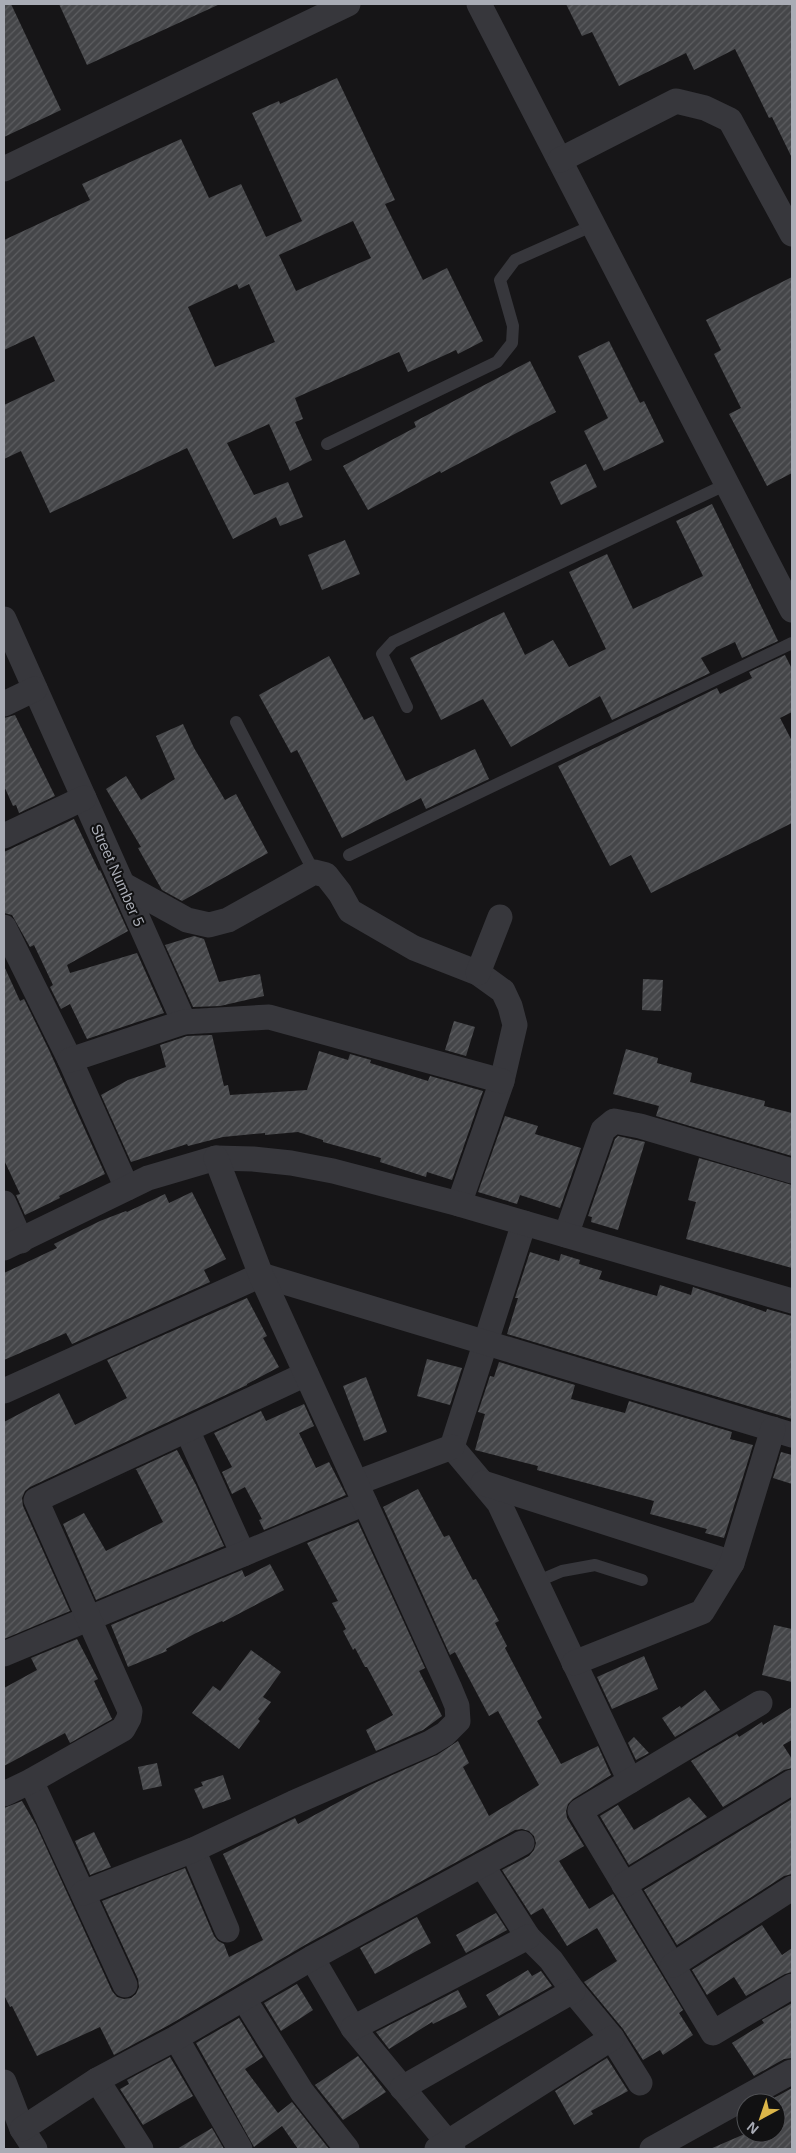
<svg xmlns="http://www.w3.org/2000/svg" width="796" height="2153" font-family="Helvetica,sans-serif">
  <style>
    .building { fill: url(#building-hatch); fill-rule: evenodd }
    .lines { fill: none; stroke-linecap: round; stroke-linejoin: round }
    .lane { stroke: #37373c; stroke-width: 12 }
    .street { stroke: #37373c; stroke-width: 25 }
    .labels { text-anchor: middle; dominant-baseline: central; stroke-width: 4; stroke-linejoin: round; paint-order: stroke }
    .street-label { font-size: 15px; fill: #a9acb5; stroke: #111112 }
  </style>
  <defs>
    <pattern id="building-hatch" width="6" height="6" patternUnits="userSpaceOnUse" patternTransform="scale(1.25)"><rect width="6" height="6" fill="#454649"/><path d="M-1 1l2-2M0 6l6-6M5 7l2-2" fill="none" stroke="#5d5e61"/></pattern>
  </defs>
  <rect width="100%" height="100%" fill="#161517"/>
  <g class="building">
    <polygon points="4,4 11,4 61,110 4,137"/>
    <polygon points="59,4 220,4 87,65"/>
    <polygon points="566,4 792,4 792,158 772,117 769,118 735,49 694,70 686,53 619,86 592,32 582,36"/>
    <path d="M337 78 395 200 385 204 423 280 447 268 483 341 458 354 456 350 408 372 399 352 295 398 303 419 295 422 312 460 290 471 269 424 227 443 254 495 288 482 303 517 280 526 276 517 233 539 187 448 50 513 21 451 4 459V405L55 381 34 336 4 350V240L90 200 82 184 181 139 209 198 241 184 266 237 302 221 252 113 279 101 280 104ZM353 221 371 258 296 291 279 255ZM237 284 239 289 249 284 275 342 215 367 188 307Z"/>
    <polygon points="792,277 792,473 767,486 729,414 741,408 714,354 721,350 706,320"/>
    <polygon points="609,341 640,403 644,401 664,442 604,471 584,431 608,418 578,356"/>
    <polygon points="530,361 556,412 441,473 440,471 368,510 343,466 416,427 414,422"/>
    <polygon points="586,464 597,487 561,505 550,482"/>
    <polygon points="712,504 778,641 742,658 735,642 701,658 710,673 612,720 600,696 511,747 483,699 441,720 410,658 504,612 525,655 553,640 569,667 606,649 569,572 607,554 633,609 703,576 676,521"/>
    <polygon points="345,540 360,574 322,590 308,555"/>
    <polygon points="785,655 792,669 792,712 780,718 792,741 792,823 651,893 631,855 610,866 558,766 717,688 720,694 752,678 749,672"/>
    <polygon points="329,656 364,720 373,716 406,781 475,749 489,779 426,809 421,798 342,838 297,750 291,753 259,695"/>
    <polygon points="15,715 55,796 19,813 16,805 13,806 4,786 4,718"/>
    <polygon points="183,724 194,748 225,800 236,794 268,853 182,901 162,890 138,848 141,847 106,789 126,776 141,800 175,779 156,736"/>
    <polygon points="74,819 99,871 100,870 128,931 67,965 70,973 137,953 164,1013 87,1039 70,1004 61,1009 50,987 53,985 34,945 30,947 12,915 4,913 4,852"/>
    <polygon points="194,936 204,939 219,982 260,974 264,996 220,1006 193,1007 165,945"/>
    <polygon points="4,966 20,1001 24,999 49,1050 105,1174 59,1196 60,1198 25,1215 16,1195 20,1194 4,1160"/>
    <polygon points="643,979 663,980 661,1011 642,1010"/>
    <polygon points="454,1021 475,1027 466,1056 445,1050"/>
    <polygon points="212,1035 224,1086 228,1085 230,1095 307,1090 319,1051 348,1060 350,1054 371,1060 370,1063 428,1081 430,1076 483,1091 452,1180 427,1172 426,1177 380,1162 381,1158 323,1142 323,1140 298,1132 265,1135 265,1133 223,1137 188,1146 187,1144 131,1162 101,1095 128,1080 166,1067 160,1045 187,1036"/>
    <polygon points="626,1049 658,1058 657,1063 692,1073 690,1082 765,1101 764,1106 792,1113 792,1156 656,1116 659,1106 613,1094"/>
    <polygon points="505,1116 538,1126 535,1134 581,1148 560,1208 520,1195 517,1204 478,1192"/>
    <polygon points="618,1136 645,1142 618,1230 591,1222 592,1217 588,1216 615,1139"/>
    <polygon points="699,1158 792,1185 792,1268 686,1239 696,1202 688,1200"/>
    <polygon points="192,1192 226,1259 204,1270 210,1282 72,1344 66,1333 4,1360 4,1273 57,1248 54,1244 100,1221 126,1211 127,1212 165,1194 169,1203"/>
    <polygon points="530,1252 559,1261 561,1254 580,1260 579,1264 602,1271 599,1279 657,1296 660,1285 691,1295 693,1287 766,1312 767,1309 792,1316 792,1419 507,1334 518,1298 515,1298"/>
    <polygon points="247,1298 267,1336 263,1338 279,1367 247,1384 247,1385 30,1487 25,1491 22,1498 23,1506 70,1611 4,1639 4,1422 59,1393 75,1425 127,1398 107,1360"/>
    <polygon points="427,1359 462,1368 450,1405 417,1396"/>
    <polygon points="499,1362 575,1385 571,1399 625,1413 629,1401 732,1432 730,1439 753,1445 724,1538 705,1533 707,1529 650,1514 654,1501 537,1470 538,1466 475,1450 485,1414 478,1412 490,1376 494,1377"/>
    <polygon points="366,1377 387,1432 364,1441 343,1386"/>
    <polygon points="304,1404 314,1426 299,1433 316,1468 329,1462 346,1495 264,1530 259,1520 262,1519 245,1487 232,1494 222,1472 232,1467 214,1433 261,1411 266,1421"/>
    <polygon points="177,1450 196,1485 224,1546 96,1600 63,1524 84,1513 106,1551 163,1522 136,1469 93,1489"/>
    <polygon points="781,1452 792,1455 792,1484 773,1478"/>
    <polygon points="418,1489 444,1537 449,1535 473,1580 476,1579 499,1621 495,1623 507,1646 505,1648 542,1718 537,1721 561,1764 598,1746 611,1775 573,1799 568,1804 566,1811 567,1818 584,1846 559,1861 589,1909 613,1894 683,2010 679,2013 693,2035 663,2055 660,2050 643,2060 623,2029 584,1982 617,1961 597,1928 567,1946 543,1908 531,1915 502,1870 529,1856 534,1850 536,1843 534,1836 529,1831 522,1829 515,1830 305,1945 169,2025 114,2055 100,2027 37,2056 12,2006 10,2007 4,1995 4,1808 22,1801 36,1825 112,1991 117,1997 124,1999 131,1998 136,1994 139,1987 138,1979 102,1901 185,1868 214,1936 218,1941 224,1944 229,1957 263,1940 223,1854 295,1818 298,1824 370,1785 437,1755 458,1741 469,1763 463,1767 489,1816 539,1785 498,1711 489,1716 455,1652 450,1655 383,1507"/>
    <polygon points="358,1522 425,1668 419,1671 442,1716 423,1730 376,1751 366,1730 393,1715 367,1667 365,1667 355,1648 353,1650 343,1631 346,1629 332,1603 338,1601 307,1543"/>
    <polygon points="270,1564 284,1590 223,1622 222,1621 196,1633 166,1649 167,1651 128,1667 111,1625 242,1570 245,1577"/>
    <polygon points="774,1625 792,1629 792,1682 762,1675"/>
    <polygon points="77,1639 98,1679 94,1681 112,1719 70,1743 65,1733 4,1766 4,1688 37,1670 31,1658"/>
    <polygon points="251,1650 281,1672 263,1697 271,1702 258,1719 260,1721 239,1749 192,1713 213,1686 220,1691"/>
    <polygon points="644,1656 658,1689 612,1709 597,1677"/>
    <polygon points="705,1690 720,1710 675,1737 662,1718 680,1706 681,1708"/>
    <polygon points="792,1707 792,1740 783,1745 792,1759 792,1768 784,1770 723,1807 691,1761 737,1734 739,1737 762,1722 763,1725"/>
    <polygon points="634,1737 649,1753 636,1760 628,1743"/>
    <polygon points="157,1763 162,1786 143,1790 138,1767"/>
    <polygon points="223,1775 231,1799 203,1809 194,1789 203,1786 201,1782"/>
    <polygon points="689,1797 707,1817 629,1865 600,1816 618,1805 634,1830"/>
    <polygon points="792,1799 792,1874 784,1876 677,1945 644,1890"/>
    <polygon points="94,1832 111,1867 90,1875 75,1841"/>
    <polygon points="496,1913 507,1930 466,1953 456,1935"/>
    <polygon points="417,1917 431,1943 375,1974 360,1948"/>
    <polygon points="762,1925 782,1955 792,1948 792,1972 785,1974 746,1996 734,1977 707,1995 692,1970"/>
    <polygon points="528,1970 532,1976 541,1971 552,1986 499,2016 486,1995"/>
    <polygon points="297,1984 313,2010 281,2031 264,2003"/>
    <polygon points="458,1990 467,2007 433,2024 432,2022 389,2049 376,2032"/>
    <polygon points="792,2003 792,2058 784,2059 754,2076 732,2043 764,2023 762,2020"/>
    <polygon points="239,2018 263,2057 245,2069 278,2113 292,2102 329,2149 298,2149 282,2126 254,2147 196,2043"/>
    <polygon points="358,2056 386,2092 343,2120 315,2085"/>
    <polygon points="170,2057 193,2096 143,2125 120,2089 129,2084 127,2080"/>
    <polygon points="607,2058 628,2091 591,2111 593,2114 574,2125 555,2091"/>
    <polygon points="792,2088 792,2149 710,2149 747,2133 776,2133 776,2103 765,2103"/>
    <polygon points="212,2128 224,2149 177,2149"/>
  </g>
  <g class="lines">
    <g class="lane">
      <polyline points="327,444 497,362 512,343 513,326 500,280 515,260 594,225"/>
      <polyline points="407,707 382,654 393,642 727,484"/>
      <polyline points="236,722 314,872"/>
      <polyline points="349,855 792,643"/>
      <polyline points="536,1582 562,1571 595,1565 642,1580"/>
    </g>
    <g class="street">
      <polyline points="479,4 792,610"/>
      <polyline points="560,160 676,101 705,108 730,120 792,234"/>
      <polyline points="4,169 348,4"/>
      <polyline points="4,619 184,1022"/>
      <polyline points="4,704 35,689"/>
      <polyline points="4,836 84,798"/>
      <polyline points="122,884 187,920 209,925 228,920 314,872 326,875 340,893 350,911 414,948 478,973 503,991 510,1006 515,1025 502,1081 459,1204"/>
      <polyline points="4,927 70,1060 127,1188"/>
      <polyline points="478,973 500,917"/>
      <polyline points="70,1060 184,1022 269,1017 502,1081"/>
      <polyline points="4,1203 21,1241"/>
      <polyline points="524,1223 452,1447 499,1503 630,1781"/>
      <polyline points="566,1235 603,1130 614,1121 640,1126 792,1171"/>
      <polyline points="4,1248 148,1178 216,1158 253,1159 291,1163 333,1171 459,1204 792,1301"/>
      <polyline points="4,1391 261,1275 792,1435"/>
      <polyline points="187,1430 243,1554"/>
      <polyline points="356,1483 452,1447"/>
      <polyline points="483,1483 732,1563"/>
      <polyline points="4,1654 365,1503"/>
      <polyline points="574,1663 702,1612 732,1563 773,1429"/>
      <polyline points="760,1703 580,1811 713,2033 792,1986"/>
      <polyline points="31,1781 125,1985"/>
      <polyline points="4,1794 31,1781 123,1729 129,1718 130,1711 36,1500 306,1374"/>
      <polyline points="193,1850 227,1930"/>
      <polyline points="482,1865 528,1937 551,1960 573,1991 612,2038 640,2083"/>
      <polyline points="624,1885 792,1782"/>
      <polyline points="83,1893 193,1850 293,1803 430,1743 445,1734 458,1721 457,1706 450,1689 261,1275 216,1158"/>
      <polyline points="312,1958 353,2028 453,2149"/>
      <polyline points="673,1965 792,1888"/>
      <polyline points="244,1999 302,2092 347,2149"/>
      <polyline points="353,2028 528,1937"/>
      <polyline points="176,2038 240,2149"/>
      <polyline points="97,2080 141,2149"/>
      <polyline points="4,2082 22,2129 35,2149"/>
      <polyline points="402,2088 573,1991"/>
      <polyline points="22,2129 97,2080 176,2038 312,1958 522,1843"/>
      <polyline points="437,2149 612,2038"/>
      <polyline points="652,2149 791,2072 792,2074"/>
    </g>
  </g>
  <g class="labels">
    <g class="street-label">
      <text transform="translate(118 875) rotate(66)">Street Number 5</text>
    </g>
  </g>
  <rect width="796" height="2153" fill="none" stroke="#a9acb5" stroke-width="10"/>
  <g transform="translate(761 2118) rotate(220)"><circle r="24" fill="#111112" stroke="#4e4f53"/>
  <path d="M0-4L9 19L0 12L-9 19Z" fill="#dcb649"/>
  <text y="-8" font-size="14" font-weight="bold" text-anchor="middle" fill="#a9acb5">N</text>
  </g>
</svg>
